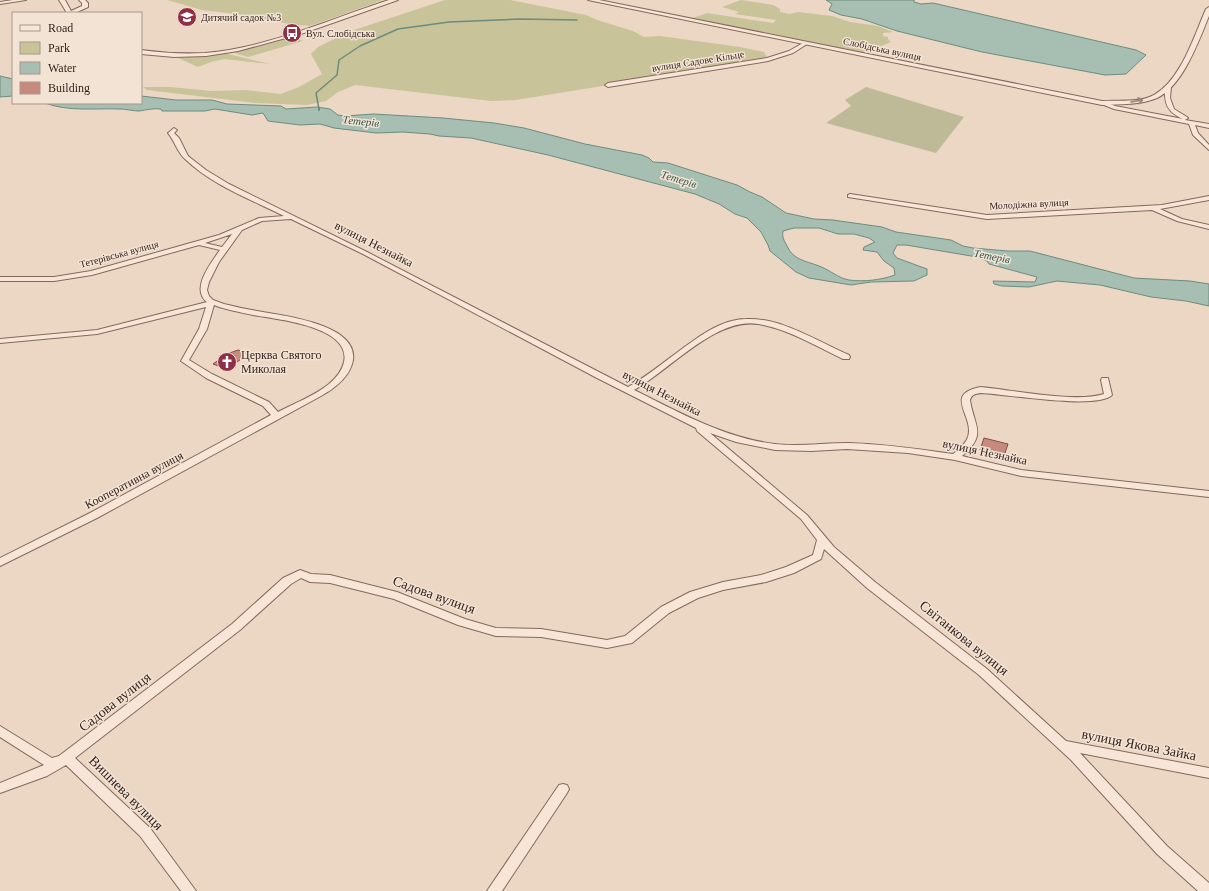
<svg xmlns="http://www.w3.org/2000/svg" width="1209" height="891" font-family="Georgia,serif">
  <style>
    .green { fill: #c9c399 }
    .cemetery { fill: #beba98 }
    .water { fill: #a6bfb2; stroke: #6d8c7e; fill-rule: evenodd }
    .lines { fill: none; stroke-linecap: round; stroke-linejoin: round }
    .stream-far1 { stroke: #6d8c7e; stroke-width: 1.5 }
    .stream { stroke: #6d8c7e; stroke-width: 2 }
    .building { fill: #c78b7d; stroke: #824e43 }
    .minor-casing { stroke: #85685c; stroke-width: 2 }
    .tertiary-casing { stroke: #85685c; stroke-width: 2 }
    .minor { fill: #f7e6d7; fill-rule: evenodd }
    .tertiary { fill: #f7e6d7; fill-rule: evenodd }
    .oneway { stroke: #96867b }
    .labels { text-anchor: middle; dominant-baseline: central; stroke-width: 3; stroke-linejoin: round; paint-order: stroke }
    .far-poi-label { font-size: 10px; fill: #36251f; stroke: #f3e3d4; text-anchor: start }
    .far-street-label { font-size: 10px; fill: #36251f; stroke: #f3e3d4 }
    .far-water-label { font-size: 11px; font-style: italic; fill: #2f554a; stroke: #f3e3d4 }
    .street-label { font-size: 12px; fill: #36251f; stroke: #f3e3d4 }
    .poi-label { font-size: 12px; fill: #36251f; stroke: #f3e3d4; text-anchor: start }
    .near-street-label { font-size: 14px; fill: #36251f; stroke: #f3e3d4 }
  </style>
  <rect width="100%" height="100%" fill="#ebd7c4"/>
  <g class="green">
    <polygon points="167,0 383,0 310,26 289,24 245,15 202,10"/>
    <polygon points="445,0 510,0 586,15 597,20 633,31 644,37 660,36 740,47 764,52 768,59 516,100 491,101 355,85 338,92 326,101 307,105 255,103 147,90 143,87 170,87 211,91 245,90 281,94 299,87 322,74 311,54 318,47 348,32"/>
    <polygon points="741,0 773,5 780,9 780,12 790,14 798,12 832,16 850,22 878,26 893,32 883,33 883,36 888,37 888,39 891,42 864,53 693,18 707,13 773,23 776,20 735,14 739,12 722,7"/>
    <polygon points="293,37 303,41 248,57 234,53 237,51"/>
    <polygon points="224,53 270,64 224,59 211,62 198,67 178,58"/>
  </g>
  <polygon class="cemetery" points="866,87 964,117 936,153 826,123 851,106 845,100"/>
  <g class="water">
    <polygon points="826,0 914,0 914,2 921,4 933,3 1136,50 1146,55 1126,74 1105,75 982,52 897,31 862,19 841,15 829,10 832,4"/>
    <polygon points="0,76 13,79 13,96 0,97"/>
    <path d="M141 96 176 100H212L227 104 281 106 286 109 317 107 330 109 338 115 345 116 373 114 443 118 494 123 524 128 585 144 642 155 649 158 653 162 668 163 737 185 750 192 762 197 786 213 814 219 833 220 882 227 896 232 951 240 963 246 973 248 1008 251H1030L1134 278 1190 281 1209 284V306L1186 301 1151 297 1100 285 1057 281 1029 287 1002 286 994 284 993 281 1035 282 1037 277 989 264 987 261 977 257 906 245H897L893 253 897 258 927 269V275L914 281 871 282 851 285 809 278 796 272 770 251 768 245 761 232 747 218 735 214 719 204 695 194 548 155 471 138 439 136 430 134 403 132 376 133 334 128 320 124 300 125 268 121 263 113 252 115 215 109 205 111H162L161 109C153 108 146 110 139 111 133 111 126 109 120 109 95 108 69 112 45 103H141ZM794 228H819L838 234H854L869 238 875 242 864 247 863 250 877 252 884 261 894 268 895 275C881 280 864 282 849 280 838 278 830 270 819 266 806 261 793 260 787 246 784 240 782 238 783 231Z"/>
  </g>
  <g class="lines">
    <polyline class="stream-far1" points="319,109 316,93 337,75 339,60 360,46 398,29 449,22 520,19 577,20"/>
    <polyline class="stream" points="319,108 319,110"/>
  </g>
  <g class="building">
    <polygon points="238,350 245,352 244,357 227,369 213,364 227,354"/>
    <polygon points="984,438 1008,444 1004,456 980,450"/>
  </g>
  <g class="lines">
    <defs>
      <g id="minor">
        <polygon points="13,0 26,0 0,4 0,2"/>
        <polygon points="803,43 807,44 793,53 768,61 608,87 605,85 608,83 767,58 789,51"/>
        <path d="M1168 85 1171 87 1170 98 1174 109 1187 117 1188 118 1185 120 1209 124V128L1195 125 1198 133 1209 145V150L1193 135 1189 124 1114 109 1099 103 1102 101 1115 106 1183 119C1167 112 1164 103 1165 87Z"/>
        <path d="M174 128 177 130 174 133 179 138 188 156 206 170 229 184 367 252 628 387C651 374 671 356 693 341 708 330 727 319 746 319 780 317 819 342 849 355L850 357 849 359H843C816 346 788 329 758 324 716 317 670 370 634 390 679 412 724 438 775 444 799 447 823 443 848 443 883 444 918 449 953 454 959 449 965 445 968 437 975 416 942 394 981 387 1013 390 1074 403 1104 394L1101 380 1102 378H1108L1112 395C1097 410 1005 394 981 393 975 394 972 394 970 400 974 427 988 434 962 456L1021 470 1209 491V497L1021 476 955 460 908 453 847 449 811 451 775 450 736 442 710 433 807 515 834 547 875 582 987 669 1066 741 1209 768V778L1080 753 1167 846 1209 883V891H1198L1157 854 1071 760 979 675 867 588 824 549 821 559 794 573 766 582 723 590 698 598 669 613 632 643 607 648 541 637 496 636 458 625 394 599 330 583 310 582 301 578 291 584 240 630 75 758 150 828 196 891H181L140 836 66 765 47 776 0 793V783L44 765 0 737V726L52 758 59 756 232 624 283 578 300 570 311 574 330 575 397 592 465 619 496 628 541 629 607 640 625 636 661 607 690 592 723 582 761 575 786 567 813 555 817 540 801 519 697 431 696 428 597 378 363 254 291 219 262 221 242 230 219 262 209 282 207 290 209 296 213 300 224 304C236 307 250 310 263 312 286 316 358 325 353 360 350 377 335 388 321 396L97 518 0 566V558L90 513 271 415 263 406 206 378 181 361 199 329 206 307 97 334 0 343V339L97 330 207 302C190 289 211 263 220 250L199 245 92 275 54 281H0V277H54L91 271 219 235 259 218 284 216C250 199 212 185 185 159 177 152 175 141 168 133ZM232 234 222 247 205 243ZM214 305C226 310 240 312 253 315 275 319 352 326 344 362 342 371 336 378 329 384 314 396 295 403 278 412L269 402 212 374 189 360 207 329Z"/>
        <polygon points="850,194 987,215 1162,205 1209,196 1209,200 1160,209 1182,219 1209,225 1209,229 1177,221 1152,210 987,219 848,197 848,195"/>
        <polygon points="563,784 567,785 569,789 567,793 502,891 487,891 559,785"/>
      </g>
      <g id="tertiary">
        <polygon points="59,0 65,0 71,11 82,6 82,3 79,0 85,0 88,3 88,7 75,13 67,13"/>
        <path d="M389 0H398L304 33 238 51 206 56 174 57 141 54V50C163 53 183 54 205 53 267 48 330 19 389 0Z"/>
        <path d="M588 0H599L1102 101C1119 100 1139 103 1154 95 1181 80 1194 36 1206 9L1209 7V16C1199 40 1183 86 1157 98 1140 105 1121 104 1102 105Z"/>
      </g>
    </defs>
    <use href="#minor" class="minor-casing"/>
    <use href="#tertiary" class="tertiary-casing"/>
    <use href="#minor" class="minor"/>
    <use href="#tertiary" class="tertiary"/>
  </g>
  <defs><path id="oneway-shaft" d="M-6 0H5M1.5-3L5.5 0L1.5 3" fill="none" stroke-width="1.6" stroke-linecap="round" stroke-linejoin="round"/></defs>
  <use class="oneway" href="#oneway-shaft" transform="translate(1137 101) rotate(-8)"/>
  <defs>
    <symbol id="school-disc" viewBox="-11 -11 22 22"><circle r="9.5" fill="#903046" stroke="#f3e3d4"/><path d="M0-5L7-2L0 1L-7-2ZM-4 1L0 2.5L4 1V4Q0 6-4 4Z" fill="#fff"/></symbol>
    <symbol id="bus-disc" viewBox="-11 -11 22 22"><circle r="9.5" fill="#903046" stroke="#f3e3d4"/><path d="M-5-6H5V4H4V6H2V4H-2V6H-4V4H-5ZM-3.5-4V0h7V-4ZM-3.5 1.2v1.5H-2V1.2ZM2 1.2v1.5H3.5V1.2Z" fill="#fff"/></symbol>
    <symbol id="church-disc" viewBox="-11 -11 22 22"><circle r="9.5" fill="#903046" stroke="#f3e3d4"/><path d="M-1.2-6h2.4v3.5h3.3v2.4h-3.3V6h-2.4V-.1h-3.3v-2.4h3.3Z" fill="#fff"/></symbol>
  </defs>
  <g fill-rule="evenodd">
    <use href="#school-disc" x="176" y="6" width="22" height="22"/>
    <use href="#bus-disc" x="281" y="22" width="22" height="22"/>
    <use href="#church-disc" x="216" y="351" width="22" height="22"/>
  </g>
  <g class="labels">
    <g class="far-poi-label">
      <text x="201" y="17">Дитячий садок №3</text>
      <text x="306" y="33">Вул. Слобідська</text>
    </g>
    <g class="far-street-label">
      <text transform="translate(882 49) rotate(12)">Слобідська вулиця</text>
      <text transform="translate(698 61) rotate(-9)">вулиця Садове Кільце</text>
      <text transform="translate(1029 204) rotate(-3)">Молодіжна вулиця</text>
      <text transform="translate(119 254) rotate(-15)">Тетерівська вулиця</text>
    </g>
    <g class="far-water-label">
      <text transform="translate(361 121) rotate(6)">Тетерів</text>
      <text transform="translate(679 179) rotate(17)">Тетерів</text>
      <text transform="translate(992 256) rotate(11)">Тетерів</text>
    </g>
    <g class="street-label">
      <text transform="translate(374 244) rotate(27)">вулиця Незнайка</text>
      <text transform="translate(662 393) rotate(27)">вулиця Незнайка</text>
      <text transform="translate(985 452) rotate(12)">вулиця Незнайка</text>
      <text transform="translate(134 480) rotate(-28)">Кооперативна вулиця</text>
    </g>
    <g class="poi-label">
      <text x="241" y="355">Церква Святого<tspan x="241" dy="14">Миколая</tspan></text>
    </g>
    <g class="near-street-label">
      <text transform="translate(434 595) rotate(20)">Садова вулиця</text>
      <text transform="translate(964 638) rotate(39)">Світанкова вулиця</text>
      <text transform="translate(115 702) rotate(-38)">Садова вулиця</text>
      <text transform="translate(1139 745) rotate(11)">вулиця Якова Зайка</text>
      <text transform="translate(126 793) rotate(45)">Вишнева вулиця</text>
    </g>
  </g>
  <rect x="12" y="12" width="130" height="92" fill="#f3e3d4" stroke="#a7978c"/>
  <rect x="20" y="25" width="20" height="6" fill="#f7e6d7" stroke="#a7978c"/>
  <text x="48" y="32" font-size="12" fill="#36251f">Road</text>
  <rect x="20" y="42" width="20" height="12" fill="#c9c399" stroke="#a7978c"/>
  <text x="48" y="52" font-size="12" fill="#36251f">Park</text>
  <rect x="20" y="62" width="20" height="12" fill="#a6bfb2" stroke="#a7978c"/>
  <text x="48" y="72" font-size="12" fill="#36251f">Water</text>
  <rect x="20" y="82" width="20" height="12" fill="#c78b7d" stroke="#a7978c"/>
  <text x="48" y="92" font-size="12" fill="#36251f">Building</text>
</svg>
